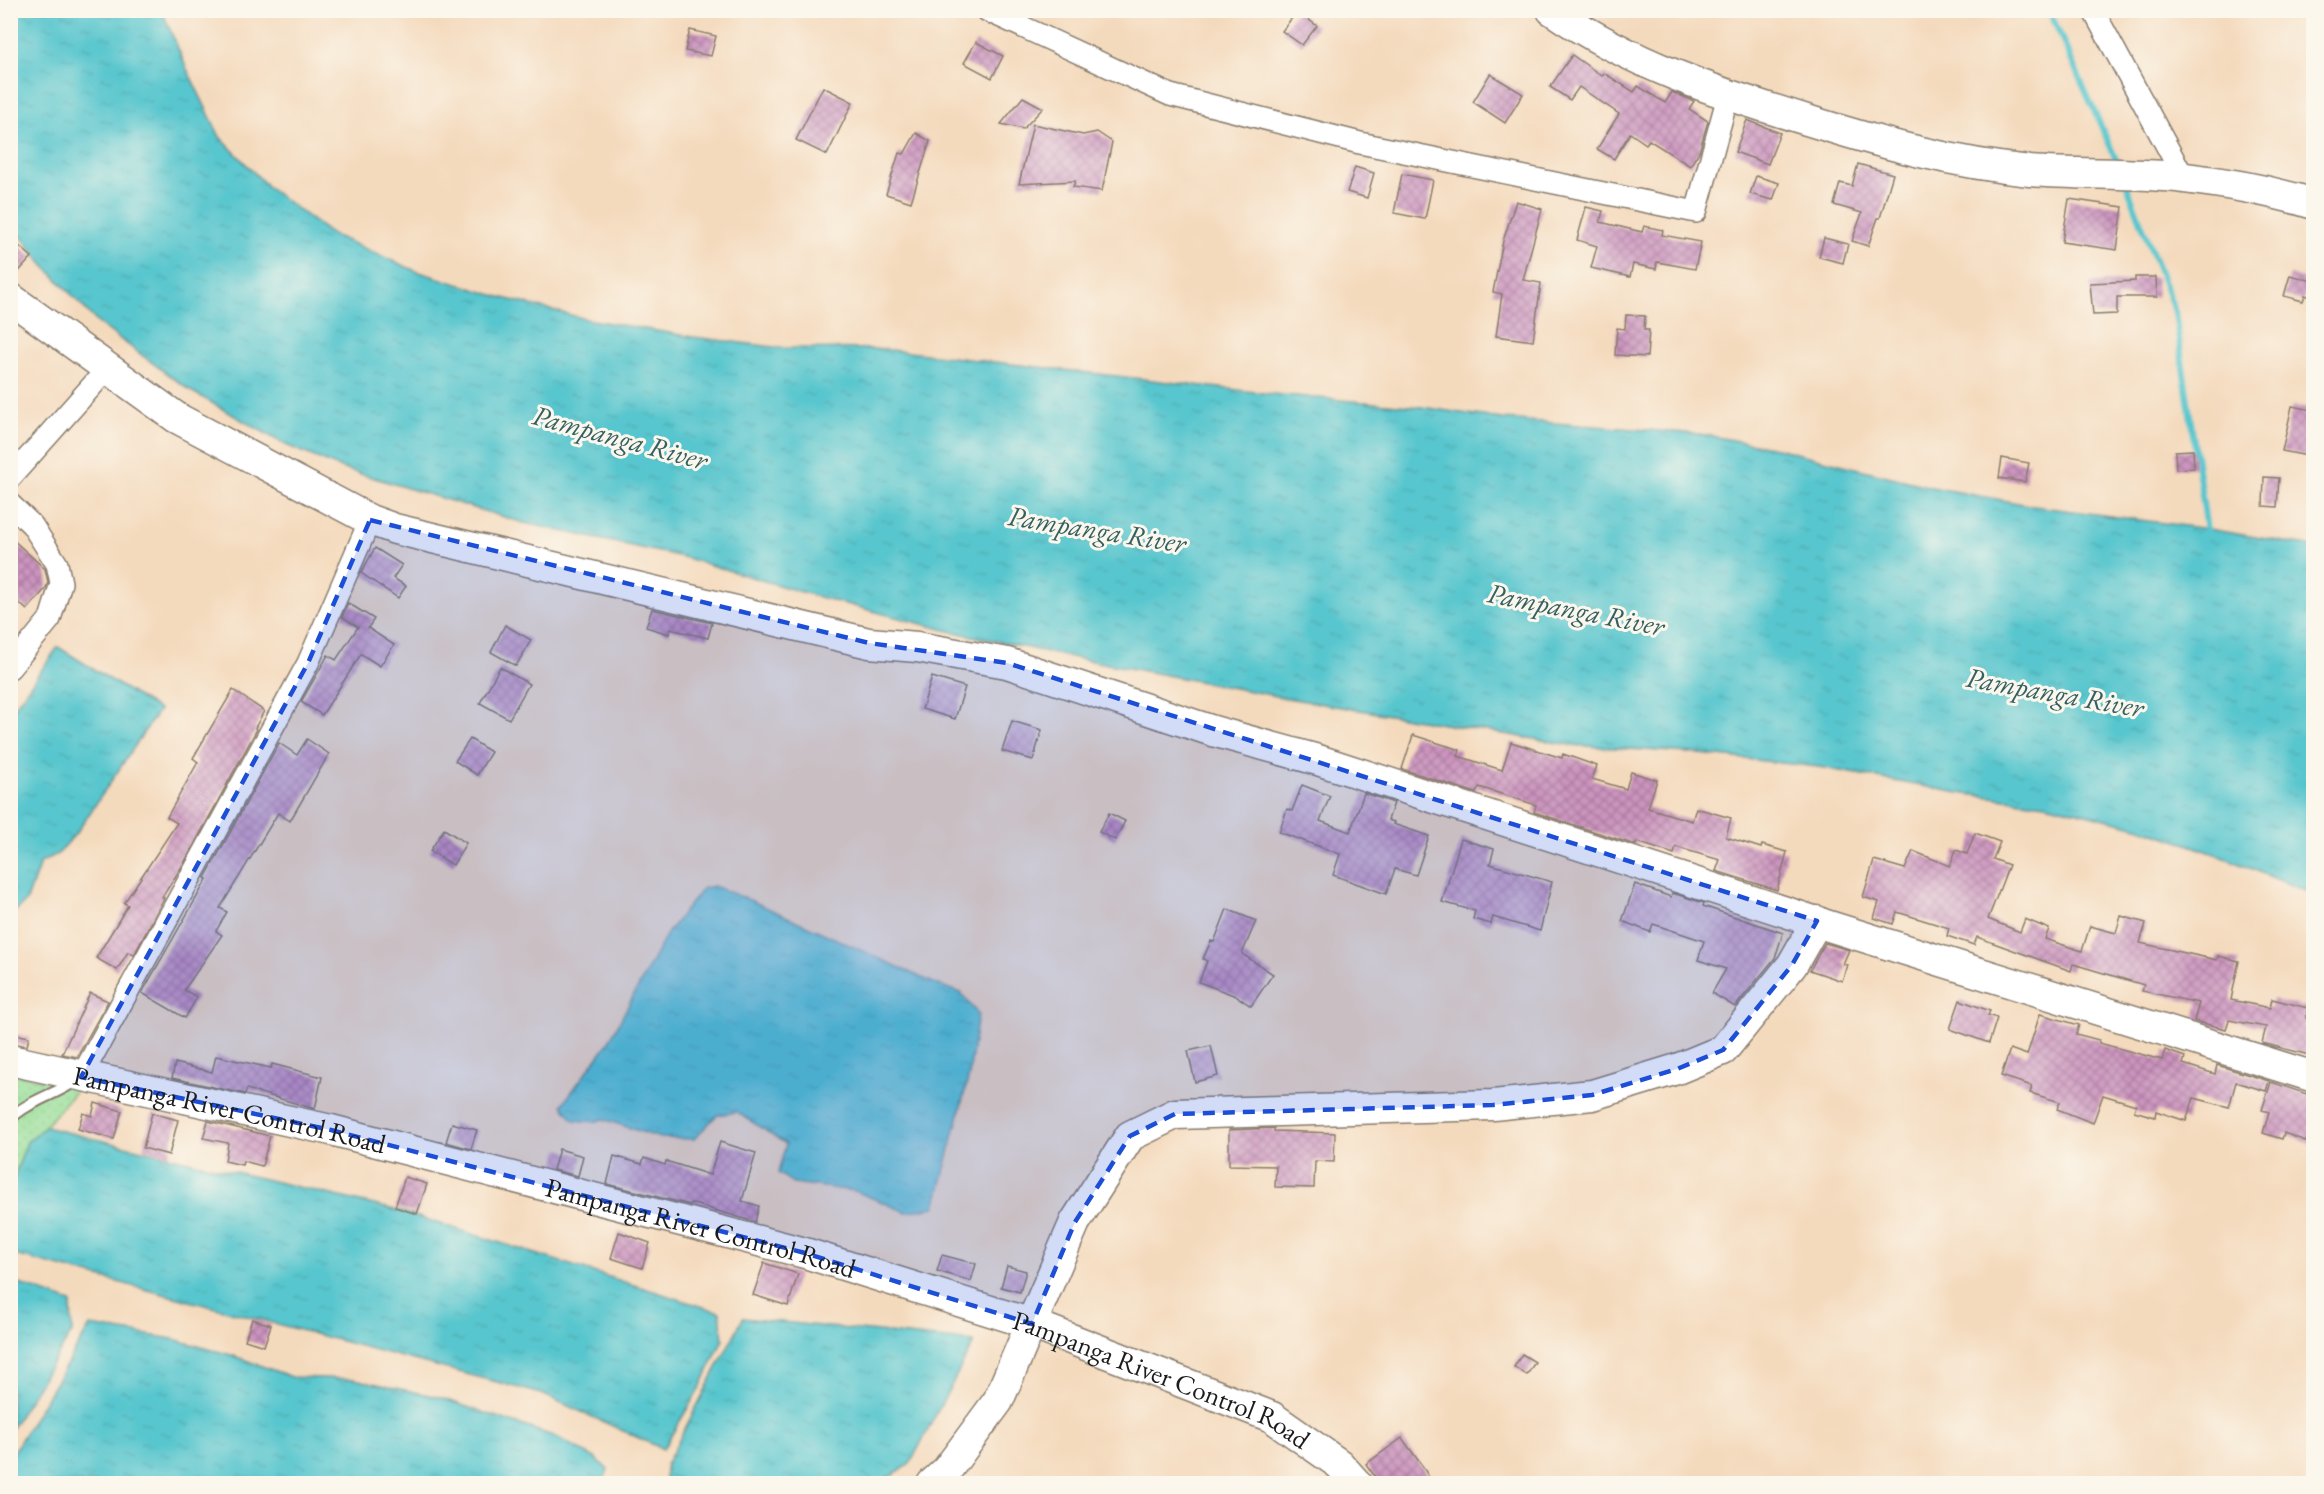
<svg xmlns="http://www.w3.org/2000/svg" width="2324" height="1494" font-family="'EB Garamond',serif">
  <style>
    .park { fill: url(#park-dots); stroke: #597d5a; stroke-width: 1.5 }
    .water { fill: url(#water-ripples); stroke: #3a7175; stroke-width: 1.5 }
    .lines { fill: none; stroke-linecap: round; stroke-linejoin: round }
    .stream { stroke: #59c6ce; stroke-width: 6 }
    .building { fill: url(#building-cross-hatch) }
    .lane-casing { stroke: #887b6c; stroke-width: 14 }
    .street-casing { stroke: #887b6c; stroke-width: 24 }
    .secondary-casing { stroke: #887b6c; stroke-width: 33 }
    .lane { stroke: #fff; stroke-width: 10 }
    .street { stroke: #fff; stroke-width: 21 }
    .secondary { stroke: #fff; stroke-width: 30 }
    .marked { fill: #1d4ed8; fill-opacity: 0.2; stroke: #1d4ed8; stroke-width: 4.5; stroke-dasharray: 12 8; stroke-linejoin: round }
    .labels { text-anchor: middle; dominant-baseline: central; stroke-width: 6; stroke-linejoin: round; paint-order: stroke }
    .street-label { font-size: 27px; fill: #1c1c1c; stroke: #fbf7ec }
    .water-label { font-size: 28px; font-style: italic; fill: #346063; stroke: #fbf7ec }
  </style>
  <defs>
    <pattern id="park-dots" width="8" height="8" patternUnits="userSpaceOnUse" patternTransform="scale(1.5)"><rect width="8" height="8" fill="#96de98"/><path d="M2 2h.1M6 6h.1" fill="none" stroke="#81be82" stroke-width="1.8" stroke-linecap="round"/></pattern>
    <pattern id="water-ripples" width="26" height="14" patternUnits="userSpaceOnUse" patternTransform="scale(1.5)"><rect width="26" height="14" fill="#59c6ce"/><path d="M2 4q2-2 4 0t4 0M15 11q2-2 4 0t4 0" fill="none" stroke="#4daab0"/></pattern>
    <pattern id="building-cross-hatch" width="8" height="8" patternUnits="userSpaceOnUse" patternTransform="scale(1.5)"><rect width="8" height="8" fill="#cc94bf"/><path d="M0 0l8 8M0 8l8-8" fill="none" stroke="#a5789a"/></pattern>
  </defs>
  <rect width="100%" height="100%" fill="#fbf7ec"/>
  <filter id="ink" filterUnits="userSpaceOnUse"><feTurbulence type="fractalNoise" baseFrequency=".0167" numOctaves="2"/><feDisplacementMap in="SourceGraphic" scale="12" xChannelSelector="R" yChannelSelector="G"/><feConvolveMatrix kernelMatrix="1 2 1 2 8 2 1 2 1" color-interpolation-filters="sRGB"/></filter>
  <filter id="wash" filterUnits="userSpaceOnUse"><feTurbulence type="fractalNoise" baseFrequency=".008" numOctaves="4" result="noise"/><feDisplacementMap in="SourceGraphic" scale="24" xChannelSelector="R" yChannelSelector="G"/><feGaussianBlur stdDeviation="1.35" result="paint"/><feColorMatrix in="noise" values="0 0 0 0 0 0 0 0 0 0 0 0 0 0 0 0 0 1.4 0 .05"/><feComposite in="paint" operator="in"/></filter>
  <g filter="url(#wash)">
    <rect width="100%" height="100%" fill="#f4dabd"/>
    <polygon class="park" points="11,1073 78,1088 45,1127 27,1142 11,1187"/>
    <g class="water">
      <polygon points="11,10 162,11 186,67 220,137 269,188 331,234 416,271 496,296 586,319 693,337 781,348 882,349 1272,394 1421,407 1502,419 1700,434 1776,448 1931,487 2034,506 2208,529 2313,547 2313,894 2218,855 2138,827 2046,804 1959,793 1819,767 1690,753 1571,745 1287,698 1066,656 949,631 819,597 683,557 524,523 341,468 286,445 191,391 98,323 40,261 11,223"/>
      <polygon points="58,647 159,710 77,832 59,853 40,863 27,900 11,915 11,712"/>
      <polygon points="714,886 752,901 936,984 961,993 978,1014 969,1075 935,1207 906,1212 855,1191 793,1183 778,1173 786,1144 737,1112 717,1115 694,1139 660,1138 603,1119 594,1122 574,1120 562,1105 608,1043 668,932 703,888"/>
      <polygon points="45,1127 399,1211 720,1312 723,1339 700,1388 663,1449 542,1394 11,1254 11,1187 27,1142"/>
      <polygon points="11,1281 71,1302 72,1332 11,1429"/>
      <polygon points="743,1318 974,1342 910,1464 878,1483 665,1483 666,1465"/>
      <polygon points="90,1326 173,1339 231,1355 292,1377 354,1379 438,1397 556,1437 597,1459 608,1470 602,1484 11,1483 11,1456"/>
    </g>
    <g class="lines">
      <g class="stream">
        <polyline points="2049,10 2119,166"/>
        <polyline points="2126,183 2175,312 2208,537"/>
      </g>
    </g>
    <g id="blocks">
      <g class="building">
        <polygon points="1297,11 1317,26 1302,45 1282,31"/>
        <polygon points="690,30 716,36 711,56 685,51"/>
        <polygon points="976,42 1003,56 992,78 964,63"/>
        <polygon points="1572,55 1602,76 1604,73 1634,92 1638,86 1665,103 1672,92 1694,101 1689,109 1708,121 1699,152 1690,166 1649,140 1646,144 1630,133 1614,159 1597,149 1619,114 1579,87 1570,100 1550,87"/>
        <polygon points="1490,74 1523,94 1505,123 1473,102"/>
        <polygon points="823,87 853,102 827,155 796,140"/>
        <polygon points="1023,97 1043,108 1023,129 1001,124"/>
        <polygon points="1747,120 1780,133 1768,164 1735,152"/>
        <polygon points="1033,124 1083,135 1097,132 1112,142 1102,191 1073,187 1075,181 1019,184"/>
        <polygon points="916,133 930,141 911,202 886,194 899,153 904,154"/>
        <polygon points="1858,164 1893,174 1880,218 1878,218 1868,246 1852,241 1862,213 1834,205 1840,183 1852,186"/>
        <polygon points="1355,167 1374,173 1367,198 1347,192"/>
        <polygon points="1402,174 1433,180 1425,219 1394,213"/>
        <polygon points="1756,176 1779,183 1773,200 1750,194"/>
        <polygon points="2069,199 2123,207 2117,250 2062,242"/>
        <polygon points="1516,201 1542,209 1523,280 1541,283 1533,341 1496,336 1502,294 1493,292 1503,241"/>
        <polygon points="1586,207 1603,211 1600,222 1642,232 1644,226 1663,230 1662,235 1701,242 1695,269 1657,262 1656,269 1633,264 1630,277 1591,268 1597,246 1577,240"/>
        <polygon points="1824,238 1848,244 1843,263 1819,257"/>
        <polygon points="19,246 32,257 10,281 10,256"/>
        <polygon points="2290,275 2313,281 2313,298 2305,295 2303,301 2284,296"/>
        <polygon points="2135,277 2156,277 2157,297 2117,297 2117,314 2093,315 2090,283 2135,281"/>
        <polygon points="1626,315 1645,316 1644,330 1649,330 1647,357 1615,355 1617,328 1625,329"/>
        <polygon points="2292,406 2313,410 2313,457 2282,451"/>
        <polygon points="2193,450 2194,468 2176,469 2175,451"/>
        <polygon points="2002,458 2029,463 2025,482 1999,478"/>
        <polygon points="2264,477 2279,478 2277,507 2263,506"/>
        <polygon points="10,537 45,569 48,582 46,588 27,610 10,595"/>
        <polygon points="375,548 402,565 393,578 406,586 398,598 361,573"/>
        <polygon points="348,603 374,619 368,628 394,645 380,666 361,654 322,715 301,702 328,655 336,660 358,627 342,617"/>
        <polygon points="652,609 712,623 708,638 670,629 669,634 646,627"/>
        <polygon points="505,625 531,640 516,666 491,652"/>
        <polygon points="500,667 529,684 509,719 480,703"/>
        <polygon points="932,677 965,687 955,719 922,709"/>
        <polygon points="233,690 264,711 255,728 257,729 183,865 162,897 164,898 134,955 128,952 117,970 96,958 128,905 124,903 177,823 167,817 198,762 193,758"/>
        <polygon points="1012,721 1042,730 1033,760 1002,751"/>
        <polygon points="1413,735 1460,750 1458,756 1502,770 1511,742 1562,758 1563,754 1597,766 1592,779 1626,789 1631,772 1657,780 1648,808 1692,821 1696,808 1731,818 1726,837 1761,848 1762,845 1787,852 1777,890 1716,871 1720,860 1676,847 1674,854 1637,842 1636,845 1534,812 1536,805 1479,787 1476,793 1402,769"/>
        <polygon points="307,739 329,754 290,821 278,813 220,908 227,912 216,931 222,935 184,990 197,997 185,1018 142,993 207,879 205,878 279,743 297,755"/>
        <polygon points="470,739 491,752 477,775 455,761"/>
        <polygon points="1302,785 1330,796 1320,821 1350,832 1364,793 1394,803 1388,820 1394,822 1393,824 1429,836 1416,875 1395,869 1386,894 1333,875 1340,854 1279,832 1287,809 1292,811"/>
        <polygon points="1109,813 1125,821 1115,840 1099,832"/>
        <polygon points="444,829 466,843 453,865 430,851"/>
        <polygon points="1975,833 2000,842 1993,859 2009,865 1988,919 2020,932 2025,919 2049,929 2045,939 2082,951 2090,926 2116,933 2121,916 2146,923 2140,943 2217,960 2218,956 2239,961 2231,1000 2270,1008 2272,999 2308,1008 2306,1018 2313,1020 2313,1056 2262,1043 2266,1027 2229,1020 2226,1029 2194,1021 2199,1003 2142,991 2144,985 2073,964 2071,971 1977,937 1974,945 1947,936 1949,928 1897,912 1893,924 1874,918 1879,902 1863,897 1874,860 1905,869 1913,851 1950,866 1956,850 1967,854"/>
        <polygon points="1461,839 1494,849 1490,864 1552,882 1540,931 1493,917 1491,924 1473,919 1475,911 1442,902"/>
        <polygon points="1635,884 1671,897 1672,893 1704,903 1703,906 1783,933 1775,958 1735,1007 1712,993 1726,969 1698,960 1704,941 1653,924 1650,932 1622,921"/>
        <polygon points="1227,909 1256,921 1242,954 1273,974 1251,1006 1236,996 1199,982 1207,961 1203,959 1211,941 1214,942"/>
        <polygon points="1825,943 1849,950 1843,964 1847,965 1842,981 1810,970"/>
        <polygon points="90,993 108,1001 77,1057 62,1054"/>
        <polygon points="1960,1000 1990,1011 1988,1015 1997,1018 1989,1043 1950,1029"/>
        <polygon points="2040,1014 2079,1025 2076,1034 2099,1040 2099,1043 2162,1060 2165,1050 2185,1057 2183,1064 2215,1074 2217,1065 2269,1081 2266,1091 2236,1082 2229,1107 2194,1098 2186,1121 2156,1111 2155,1117 2134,1111 2136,1105 2103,1095 2093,1123 2057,1109 2060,1102 2030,1093 2032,1086 2001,1076 2010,1049 2027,1055"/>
        <polygon points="10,1033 29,1037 27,1046 10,1043"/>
        <polygon points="1211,1046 1218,1076 1195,1082 1188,1051"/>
        <polygon points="216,1056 271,1068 272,1064 322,1077 315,1109 247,1089 245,1094 172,1078 175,1063 212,1072"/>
        <polygon points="2271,1082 2313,1096 2313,1144 2284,1133 2282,1139 2263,1133 2269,1112 2262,1110"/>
        <polygon points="95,1103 122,1111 114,1139 78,1129 83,1113 92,1116"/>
        <polygon points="152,1113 178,1120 169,1155 143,1148"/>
        <polygon points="208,1121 270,1136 262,1166 243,1161 242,1165 225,1161 228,1143 203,1138"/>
        <polygon points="452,1123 477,1130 471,1149 446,1142"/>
        <polygon points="1274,1128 1274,1131 1335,1133 1334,1162 1315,1161 1314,1188 1275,1187 1276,1166 1229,1165 1229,1130"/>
        <polygon points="720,1142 756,1153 742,1201 759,1206 755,1222 691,1203 690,1205 607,1184 614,1156 642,1164 644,1158 665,1165 666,1161 710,1175"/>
        <polygon points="559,1149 583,1156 578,1176 553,1170"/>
        <polygon points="405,1177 427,1184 417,1214 395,1207"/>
        <polygon points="619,1232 650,1243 642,1268 611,1258"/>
        <polygon points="942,1255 976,1264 971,1281 937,1271"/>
        <polygon points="764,1263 798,1274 788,1306 753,1295"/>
        <polygon points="1007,1266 1026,1271 1020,1292 1001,1287"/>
        <polygon points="252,1319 271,1325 264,1346 245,1340"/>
        <polygon points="1522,1354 1535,1362 1527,1375 1514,1367"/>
        <polygon points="1402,1438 1423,1467 1433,1484 1380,1484 1366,1464"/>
      </g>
    </g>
  </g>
  <g filter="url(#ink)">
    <use href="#blocks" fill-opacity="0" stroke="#887b6c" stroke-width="1.5"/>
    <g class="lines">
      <defs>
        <path id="lane" d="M10 1119C28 1101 55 1095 75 1081"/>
        <g id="street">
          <polyline points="986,10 1170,95 1360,143 1696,212 1728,96"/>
          <polyline points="2093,10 2184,178"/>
          <polyline points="10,478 108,368"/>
          <polyline points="10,504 32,525 57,564 61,583 50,619 10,668"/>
          <polyline points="81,1077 308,663 370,520"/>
        </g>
        <g id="secondary">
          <path d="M1552 10C1630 64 1721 94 1810 121 1884 144 1953 163 2030 171 2081 175 2134 172 2185 178 2227 183 2272 191 2314 204"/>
          <polyline points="10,298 177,418 370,520 395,529 869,643 917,647 1007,663 1213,731 1318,760 1832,927 2314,1077"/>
          <path id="s1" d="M10 1060 331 1130 805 1253 1032 1324 1272 1417 1339 1464 1357 1484"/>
          <polyline points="932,1484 947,1470 998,1401 1075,1222 1130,1136 1175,1114 1493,1105 1592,1095 1677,1069 1723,1050 1792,965 1817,921"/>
        </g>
      </defs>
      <use href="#lane" class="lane-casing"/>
      <use href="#street" class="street-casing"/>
      <use href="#secondary" class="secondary-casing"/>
      <use href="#lane" class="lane"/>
      <use href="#street" class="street"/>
      <use href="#secondary" class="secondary"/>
    </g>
  </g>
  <path class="marked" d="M370 520 869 643 1007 663 1817 921 1792 965 1723 1050 1677 1069 1592 1095 1493 1105 1175 1114 1130 1136 1075 1222 1032 1324 805 1253 331 1130 81 1077 308 663Z"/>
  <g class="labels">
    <g class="street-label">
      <text stroke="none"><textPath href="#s1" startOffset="225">Pampanga River Control Road</textPath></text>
      <text stroke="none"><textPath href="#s1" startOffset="711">Pampanga River Control Road</textPath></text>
      <text stroke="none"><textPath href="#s1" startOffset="1197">Pampanga River Control Road</textPath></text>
    </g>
    <g class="water-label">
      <text transform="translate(620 437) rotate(15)">Pampanga River</text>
      <text transform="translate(1097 529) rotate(9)">Pampanga River</text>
      <text transform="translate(1576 609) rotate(11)">Pampanga River</text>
      <text transform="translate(2055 692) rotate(10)">Pampanga River</text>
    </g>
  </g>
  <rect width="2324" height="1494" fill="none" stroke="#fbf7ec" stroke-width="36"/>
</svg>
